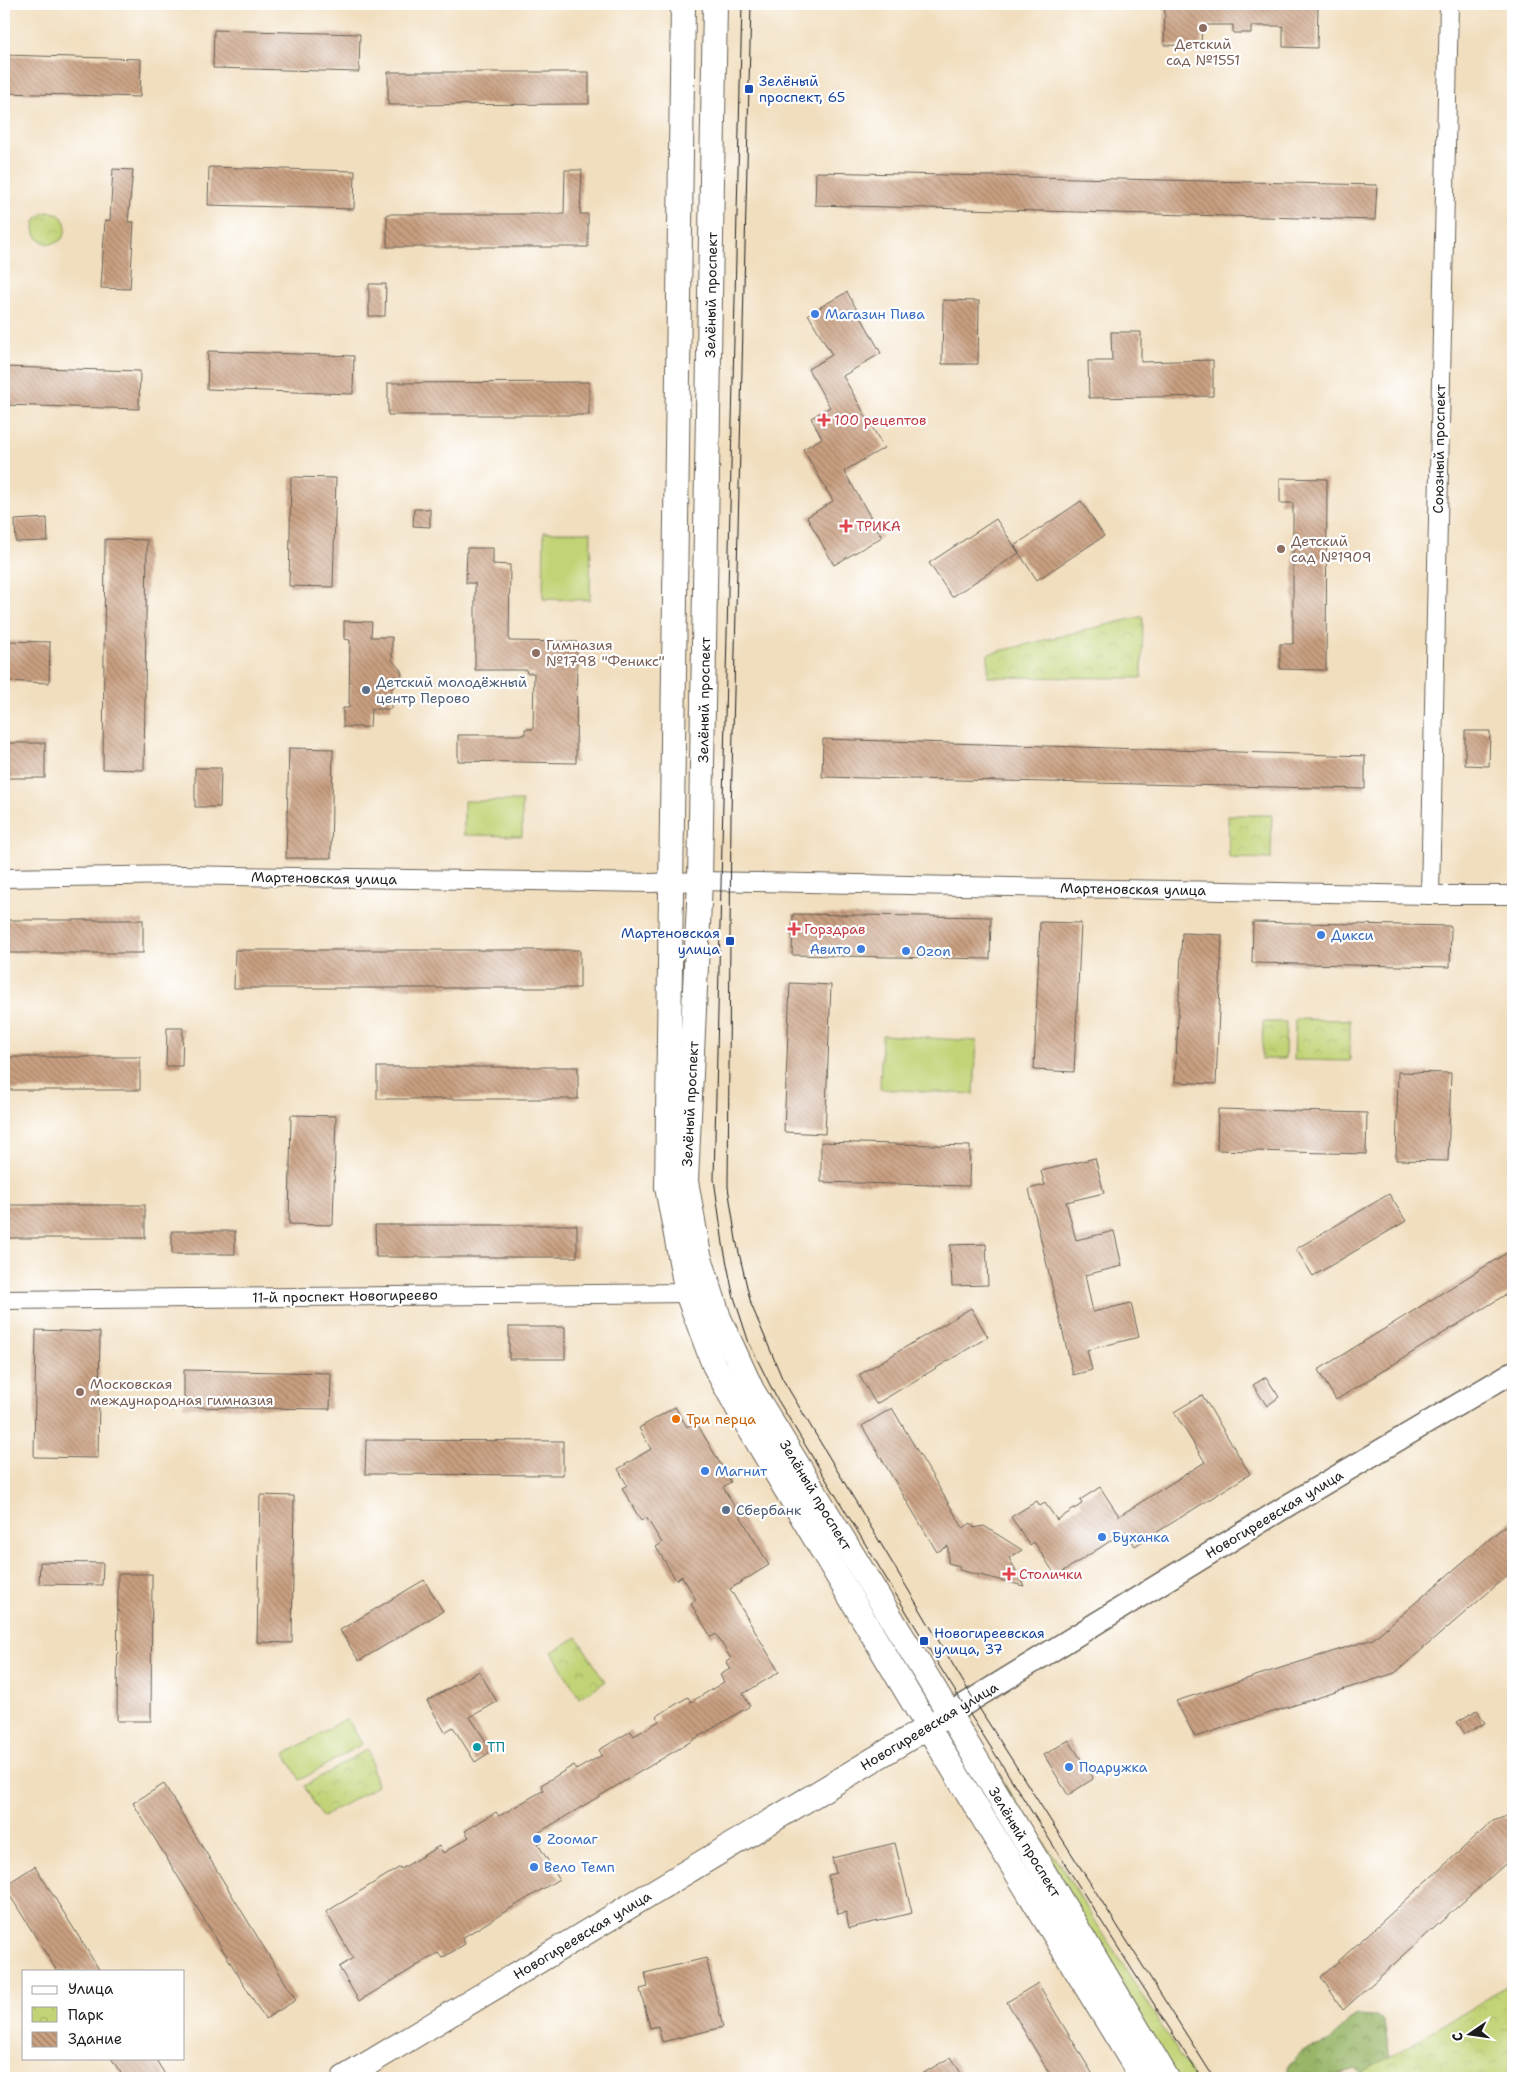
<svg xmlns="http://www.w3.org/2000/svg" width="1517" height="2082" font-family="'Shantell Sans',sans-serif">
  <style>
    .green { fill: #c1d376; stroke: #6e7849 }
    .forest { fill: url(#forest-crowns); stroke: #5a6842 }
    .park { fill: url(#park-crowns); stroke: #6e7849 }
    .building { fill: url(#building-back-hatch) }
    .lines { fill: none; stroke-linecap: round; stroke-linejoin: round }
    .minor-casing { stroke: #676055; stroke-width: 20 }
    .tertiary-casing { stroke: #676055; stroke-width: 24 }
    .secondary-casing { stroke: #676055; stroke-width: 26 }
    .minor { stroke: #fff; stroke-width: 18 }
    .tertiary { stroke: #fff; stroke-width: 21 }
    .secondary { stroke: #fff; stroke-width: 24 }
    .tram { stroke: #1c1c1c; stroke-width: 1 }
    .education-dot { fill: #8d6e63; stroke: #fff; stroke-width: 2 }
    .transit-dot { fill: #1a4fb4; stroke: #fff; stroke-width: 2 }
    .shop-dot { fill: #3f7fe0; stroke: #fff; stroke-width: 2 }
    .health-dot { fill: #e0444e; stroke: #fff; stroke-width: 2 }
    .service-dot { fill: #5c6f8a; stroke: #fff; stroke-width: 2 }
    .food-dot { fill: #e8710a; stroke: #fff; stroke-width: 2 }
    .culture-dot { fill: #0f9aa8; stroke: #fff; stroke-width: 2 }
    .labels { text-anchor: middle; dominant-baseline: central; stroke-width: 4.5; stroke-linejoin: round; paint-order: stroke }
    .education-label { font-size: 14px; fill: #785e54; stroke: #fff; text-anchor: start }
    .transit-label { font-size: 14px; fill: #164399; stroke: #fff; text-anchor: start }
    .street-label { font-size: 14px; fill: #1c1c1c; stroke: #fff }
    .shop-label { font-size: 14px; fill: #366cbe; stroke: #fff; text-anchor: start }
    .health-label { font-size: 14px; fill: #be3a42; stroke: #fff; text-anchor: start }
    .service-label { font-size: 14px; fill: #4e5e75; stroke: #fff; text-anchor: start }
    .food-label { font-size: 14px; fill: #c56008; stroke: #fff; text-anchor: start }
    .culture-label { font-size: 14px; fill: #0d838f; stroke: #fff; text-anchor: start }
  </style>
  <defs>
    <pattern id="forest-crowns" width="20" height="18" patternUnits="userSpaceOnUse" patternTransform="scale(1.25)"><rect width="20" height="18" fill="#98b567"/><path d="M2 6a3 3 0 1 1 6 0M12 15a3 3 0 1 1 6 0" fill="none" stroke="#7b9254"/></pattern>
    <pattern id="park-crowns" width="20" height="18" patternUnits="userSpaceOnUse" patternTransform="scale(1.25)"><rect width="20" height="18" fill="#c1d376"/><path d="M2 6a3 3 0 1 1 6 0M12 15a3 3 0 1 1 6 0" fill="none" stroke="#a5b566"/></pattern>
    <pattern id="building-back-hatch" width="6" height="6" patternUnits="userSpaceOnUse" patternTransform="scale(1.25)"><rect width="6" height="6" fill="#c99f80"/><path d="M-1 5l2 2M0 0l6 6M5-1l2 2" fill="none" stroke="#a28168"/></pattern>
  </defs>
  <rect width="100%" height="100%" fill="#fff"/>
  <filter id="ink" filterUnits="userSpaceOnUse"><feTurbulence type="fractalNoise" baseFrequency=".02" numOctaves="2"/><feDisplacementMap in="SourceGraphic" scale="10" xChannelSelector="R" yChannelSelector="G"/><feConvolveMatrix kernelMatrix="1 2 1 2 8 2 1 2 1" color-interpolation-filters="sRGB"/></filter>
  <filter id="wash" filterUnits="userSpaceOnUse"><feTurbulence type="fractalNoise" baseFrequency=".0096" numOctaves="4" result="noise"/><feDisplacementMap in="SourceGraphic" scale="20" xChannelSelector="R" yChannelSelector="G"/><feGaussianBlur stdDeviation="1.12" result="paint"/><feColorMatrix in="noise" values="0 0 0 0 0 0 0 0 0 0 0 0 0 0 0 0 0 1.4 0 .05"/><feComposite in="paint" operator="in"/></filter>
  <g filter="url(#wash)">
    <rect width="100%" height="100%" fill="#f1debe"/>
    <g class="green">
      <polygon points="544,532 591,532 590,600 543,599"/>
      <polygon points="464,801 522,801 522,836 464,835"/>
      <polygon points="882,1035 977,1041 974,1094 880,1089"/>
      <polygon points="347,1718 362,1744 300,1780 285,1754"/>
      <polygon points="979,1748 1062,1868 1194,2078 1176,2078"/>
    </g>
    <polygon class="forest" points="1357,2015 1376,2016 1384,2021 1390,2058 1366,2078 1356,2069 1338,2074 1336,2078 1290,2078 1288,2066 1301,2051 1329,2042 1349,2020"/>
    <g class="park">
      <circle cx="50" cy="228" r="16"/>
      <polygon points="1143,616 1142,678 988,677 988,654"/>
      <polygon points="1228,815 1272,815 1271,859 1229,858"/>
      <polygon points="1295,1019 1350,1020 1350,1061 1294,1060"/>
      <polygon points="1263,1022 1286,1022 1285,1059 1262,1059"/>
      <polygon points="577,1637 605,1682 579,1698 552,1652"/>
      <polygon points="368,1749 377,1786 322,1817 304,1786"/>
      <polygon points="1513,1983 1513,2078 1354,2078"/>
    </g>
    <g id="blocks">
      <g class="building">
        <polygon points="1165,4 1318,4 1317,48 1283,47 1283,26 1251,26 1251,33 1233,33 1233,25 1202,25 1201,46 1164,45"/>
        <polygon points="214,30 360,34 359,72 213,68"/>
        <polygon points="4,55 141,59 140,97 4,93"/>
        <polygon points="388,72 589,72 589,104 388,105"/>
        <polygon points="209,167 355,171 354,209 208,205"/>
        <polygon points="113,169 133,170 128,222 134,222 130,289 101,288 105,221 110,220"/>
        <polygon points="565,170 582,170 580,214 588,214 588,247 387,247 387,214 564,214"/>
        <polygon points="816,172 1377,185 1375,220 815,205"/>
        <polygon points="369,284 386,284 385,316 369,316"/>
        <polygon points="847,292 881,353 843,376 884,448 844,471 882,537 834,565 807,517 833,501 803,449 822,438 811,418 830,407 808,369 832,355 808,314"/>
        <polygon points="943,300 979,301 978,364 942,364"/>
        <polygon points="1111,332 1141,332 1141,362 1213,360 1213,396 1089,398 1088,361 1112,361"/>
        <polygon points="208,351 354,356 353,394 207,389"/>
        <polygon points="4,367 140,371 139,409 4,405"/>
        <polygon points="589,382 589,415 388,415 388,383"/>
        <polygon points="291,477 336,478 333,587 289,586"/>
        <polygon points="1280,478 1327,479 1326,670 1280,669 1280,644 1293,644 1293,503 1280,503"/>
        <polygon points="1081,501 1104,536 1037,580 1014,546"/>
        <polygon points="414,509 430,509 430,527 413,526"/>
        <polygon points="47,518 48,541 16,542 15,520"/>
        <polygon points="996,519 1019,553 952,597 929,563"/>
        <polygon points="105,539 147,540 144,770 103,769"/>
        <polygon points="467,548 493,548 493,564 510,565 509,641 577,642 576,763 458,761 458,735 525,735 525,729 533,729 534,673 526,673 527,670 475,670 475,583 466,583"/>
        <polygon points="344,621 372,622 371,637 392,637 392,660 400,669 402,674 400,679 392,688 391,709 371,709 370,727 343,727 343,708 349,708 350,640 344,639"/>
        <polygon points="4,641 50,642 49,683 4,681"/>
        <polygon points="1465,731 1490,731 1489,766 1465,765"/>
        <polygon points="823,739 1365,756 1365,789 822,777"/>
        <rect x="4" y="743" width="41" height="35"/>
        <polygon points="289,748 333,749 331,858 286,858"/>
        <polygon points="195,768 221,768 220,807 195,807"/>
        <polygon points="793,914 991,917 990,959 792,955"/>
        <rect x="4" y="920" width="139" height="33"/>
        <polygon points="1040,922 1081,923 1074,1072 1034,1070"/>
        <polygon points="1253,922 1451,926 1450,967 1252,963"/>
        <polygon points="1182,933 1222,935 1216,1084 1175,1082"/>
        <polygon points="235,950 580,950 580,988 234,988"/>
        <polygon points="790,983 831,985 825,1134 784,1132"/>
        <polygon points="167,1028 183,1028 182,1066 166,1066"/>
        <rect x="4" y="1057" width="136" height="33"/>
        <rect x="377" y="1067" width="201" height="32"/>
        <polygon points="1398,1072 1451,1073 1448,1161 1396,1160"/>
        <polygon points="1218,1109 1367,1113 1366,1154 1217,1150"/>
        <polygon points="291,1115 336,1116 333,1225 289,1224"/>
        <polygon points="821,1142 970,1146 969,1186 821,1182"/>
        <polygon points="1095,1158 1104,1193 1066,1202 1076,1240 1114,1231 1122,1266 1085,1275 1093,1312 1131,1303 1139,1337 1087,1350 1092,1370 1073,1375 1029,1189 1045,1185 1041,1171"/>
        <polygon points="1389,1194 1406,1221 1313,1276 1296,1249"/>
        <rect x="4" y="1205" width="141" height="33"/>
        <polygon points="375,1225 577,1225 577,1257 376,1257"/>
        <rect x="172" y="1231" width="63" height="23"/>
        <polygon points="986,1244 988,1285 952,1286 950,1245"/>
        <polygon points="1513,1249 1513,1290 1336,1400 1318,1370"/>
        <polygon points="971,1308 988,1337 876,1404 859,1375"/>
        <rect x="509" y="1327" width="56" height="32"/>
        <polygon points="36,1330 100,1332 98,1458 34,1457"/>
        <polygon points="184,1370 331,1373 330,1409 184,1407"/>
        <polygon points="1266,1377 1279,1397 1267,1406 1253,1385"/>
        <polygon points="1202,1395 1250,1474 1135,1546 1126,1531 1056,1576 1034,1542 1030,1545 1011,1517 1037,1501 1040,1506 1045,1503 1057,1520 1082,1504 1080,1500 1100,1487 1119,1516 1205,1462 1174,1412"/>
        <polygon points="675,1407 687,1427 696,1422 731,1482 723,1487 769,1565 730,1589 779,1672 743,1694 750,1706 538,1833 543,1841 538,1844 559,1879 462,1938 465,1944 442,1958 438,1953 359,2001 339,1967 353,1958 326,1912 400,1867 401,1869 439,1846 443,1853 469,1837 465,1831 496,1812 499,1816 544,1790 541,1785 574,1765 576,1770 602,1755 599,1750 631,1731 634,1736 659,1721 657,1716 688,1697 691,1702 724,1682 720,1675 730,1669 726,1662 731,1659 716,1634 711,1637 691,1604 696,1600 682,1576 676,1580 656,1547 662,1543 646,1517 641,1521 622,1488 627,1485 618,1469 651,1449 639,1428"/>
        <polygon points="892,1408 963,1528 971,1523 974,1528 984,1526 1022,1550 1009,1558 1024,1586 959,1570 960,1566 948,1563 948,1546 937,1552 862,1426"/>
        <polygon points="366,1440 563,1441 563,1475 365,1474"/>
        <polygon points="260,1495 294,1496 292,1643 257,1642"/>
        <polygon points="1513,1519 1513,1571 1395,1673 1195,1737 1176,1701 1373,1639"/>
        <polygon points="40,1562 103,1563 102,1585 39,1584"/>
        <polygon points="118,1574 152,1574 151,1721 117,1721"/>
        <polygon points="424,1580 443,1611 359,1661 340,1630"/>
        <polygon points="479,1671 497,1702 470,1717 492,1751 475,1762 453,1727 445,1732 427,1701"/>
        <polygon points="1477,1710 1485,1723 1465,1734 1457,1722"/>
        <polygon points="1069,1740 1093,1779 1068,1795 1044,1755"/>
        <polygon points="164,1784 296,2000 265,2019 133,1803"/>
        <polygon points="1513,1814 1513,1857 1343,2010 1321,1977 1493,1821"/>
        <polygon points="895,1843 912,1913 849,1928 846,1912 838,1914 828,1875 836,1873 832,1858"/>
        <polygon points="35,1866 100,1971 57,1971 4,1886"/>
        <polygon points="706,1958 723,2027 662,2042 658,2026 650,2028 640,1989 648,1987 645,1973"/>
        <polygon points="1038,1983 1049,2002 1095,2078 1052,2078 1007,2002"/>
        <polygon points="951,2057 964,2078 915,2078"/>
        <polygon points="111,2058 155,2058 167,2078 124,2078"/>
      </g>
    </g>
  </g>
  <g filter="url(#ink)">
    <use href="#blocks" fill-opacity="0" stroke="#676055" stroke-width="1"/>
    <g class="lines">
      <defs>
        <g id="minor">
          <polyline points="4,878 180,875 651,883 700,881 1430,895 1513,895"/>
          <polyline points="1430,895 1449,4"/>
          <polyline points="4,1300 687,1293"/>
        </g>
        <polyline id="tertiary" points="949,1714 1290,1504 1513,1372"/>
        <g id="secondary">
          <polyline points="683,4 667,1187 687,1293 714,1365 742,1416 944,1754 1142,2078"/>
          <polyline points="715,4 700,881 686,1181 699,1255 719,1318 752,1390 929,1680 1167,2078"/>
          <polyline points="344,2078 941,1719"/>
        </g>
      </defs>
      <use href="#minor" class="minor-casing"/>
      <use href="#tertiary" class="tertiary-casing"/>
      <use href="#secondary" class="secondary-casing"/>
      <use href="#minor" class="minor"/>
      <use href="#tertiary" class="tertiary"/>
      <use href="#secondary" class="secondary"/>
      <g class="tram">
        <polyline points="742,4 714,1179 723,1244 733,1294 749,1343 776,1397 943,1672 1201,2078"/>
        <polyline points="751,4 731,813 728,1187 736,1240 751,1304 782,1378 974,1700 1214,2078"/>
      </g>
    </g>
  </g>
  <g class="education-dot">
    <circle cx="1203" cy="28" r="5"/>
    <circle cx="1281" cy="549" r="5"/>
    <circle cx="536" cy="653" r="5"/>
    <circle cx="80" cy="1392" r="5"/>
  </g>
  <g class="transit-dot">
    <rect x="744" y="84" width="10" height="10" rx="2.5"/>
    <rect x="725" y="936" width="10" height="10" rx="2.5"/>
    <rect x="919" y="1636" width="10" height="10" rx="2.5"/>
  </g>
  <g class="shop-dot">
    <circle cx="815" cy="314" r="5"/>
    <circle cx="1321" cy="935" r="5"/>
    <circle cx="861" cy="949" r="5"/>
    <circle cx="906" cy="951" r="5"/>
    <circle cx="705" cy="1471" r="5"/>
    <circle cx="1102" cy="1537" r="5"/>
    <circle cx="1069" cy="1767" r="5"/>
    <circle cx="537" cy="1839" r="5"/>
    <circle cx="534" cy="1867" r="5"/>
  </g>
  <g class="health-dot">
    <path d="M821.5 412.5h5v5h5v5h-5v5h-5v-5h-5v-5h5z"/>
    <path d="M843.5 518.5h5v5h5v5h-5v5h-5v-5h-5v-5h5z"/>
    <path d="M791.5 921.5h5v5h5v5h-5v5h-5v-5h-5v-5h5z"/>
    <path d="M1006.5 1566.5h5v5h5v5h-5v5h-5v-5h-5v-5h5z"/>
  </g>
  <g class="service-dot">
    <circle cx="366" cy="690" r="5"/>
    <circle cx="726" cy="1510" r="5"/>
  </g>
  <circle class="food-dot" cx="676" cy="1419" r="5"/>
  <circle class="culture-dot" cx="477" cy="1747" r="5"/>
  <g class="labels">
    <g class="education-label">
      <text x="1203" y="44" text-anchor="middle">Детский<tspan x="1203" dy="16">сад №1551</tspan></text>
      <text x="1291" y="541">Детский<tspan x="1291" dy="16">сад №1909</tspan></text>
      <text x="546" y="645">Гимназия<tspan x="546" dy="16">№1798 "Феникс"</tspan></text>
      <text x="90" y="1384">Московская<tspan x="90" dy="16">международная гимназия</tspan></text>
    </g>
    <g class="transit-label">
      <text x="759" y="81">Зелёный<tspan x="759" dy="16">проспект, 65</tspan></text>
      <text x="720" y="933" text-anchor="end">Мартеновская<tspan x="720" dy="16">улица</tspan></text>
      <text x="934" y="1633">Новогиреевская<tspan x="934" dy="16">улица, 37</tspan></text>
    </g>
    <g class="street-label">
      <text transform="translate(711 295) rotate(-89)">Зелёный проспект</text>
      <text transform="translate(1439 449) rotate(-89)">Союзный проспект</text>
      <text transform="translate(704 700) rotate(-89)">Зелёный проспект</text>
      <text transform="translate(324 878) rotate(1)">Мартеновская улица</text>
      <text transform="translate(1133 889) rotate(1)">Мартеновская улица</text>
      <text transform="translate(690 1104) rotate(-87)">Зелёный проспект</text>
      <text transform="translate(345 1296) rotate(-1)">11-й проспект Новогиреево</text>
      <text transform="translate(816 1495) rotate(59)">Зелёный проспект</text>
      <text transform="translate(1274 1514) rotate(-31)">Новогиреевская улица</text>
      <text transform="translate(929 1726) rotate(-31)">Новогиреевская улица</text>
      <text transform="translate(1025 1842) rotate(59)">Зелёный проспект</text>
      <text transform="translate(582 1935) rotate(-31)">Новогиреевская улица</text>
    </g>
    <g class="shop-label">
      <text x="825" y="314">Магазин Пива</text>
      <text x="1331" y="935">Дикси</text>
      <text x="851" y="949" text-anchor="end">Авито</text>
      <text x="916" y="951">Ozon</text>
      <text x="715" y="1471">Магнит</text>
      <text x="1112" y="1537">Буханка</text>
      <text x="1079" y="1767">Подружка</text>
      <text x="547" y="1839">Zooмаг</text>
      <text x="544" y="1867">Вело Темп</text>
    </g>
    <g class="health-label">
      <text x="834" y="420">100 рецептов</text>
      <text x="856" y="526">ТРИКА</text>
      <text x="804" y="929">Горздрав</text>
      <text x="1019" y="1574">Столички</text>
    </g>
    <g class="service-label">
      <text x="376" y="682">Детский молодёжный<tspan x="376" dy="16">центр Перово</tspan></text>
      <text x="736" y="1510">Сбербанк</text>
    </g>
    <g class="food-label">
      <text x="686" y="1419">Три перца</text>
    </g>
    <g class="culture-label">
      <text x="487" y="1747">ТП</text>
    </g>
  </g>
  <rect width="1517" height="2082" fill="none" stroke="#fff" stroke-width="20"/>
  <rect x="22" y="1970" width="162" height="90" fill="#ffffff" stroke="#a4a4a4"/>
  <rect x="32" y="1986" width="25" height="8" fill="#ffffff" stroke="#a4a4a4"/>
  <text x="68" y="1994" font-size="15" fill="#1c1c1c">Улица</text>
  <rect x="32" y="2007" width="25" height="15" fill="url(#park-crowns)" stroke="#a4a4a4"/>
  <text x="68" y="2020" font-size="15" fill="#1c1c1c">Парк</text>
  <rect x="32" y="2032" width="25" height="15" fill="url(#building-back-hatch)" stroke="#a4a4a4"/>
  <text x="68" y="2044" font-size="15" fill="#1c1c1c">Здание</text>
  <g transform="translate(1470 2034) rotate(257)" stroke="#ffffff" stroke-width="4" paint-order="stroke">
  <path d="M0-4L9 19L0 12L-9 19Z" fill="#1c1c1c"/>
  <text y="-8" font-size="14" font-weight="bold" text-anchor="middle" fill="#1c1c1c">С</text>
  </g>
</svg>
